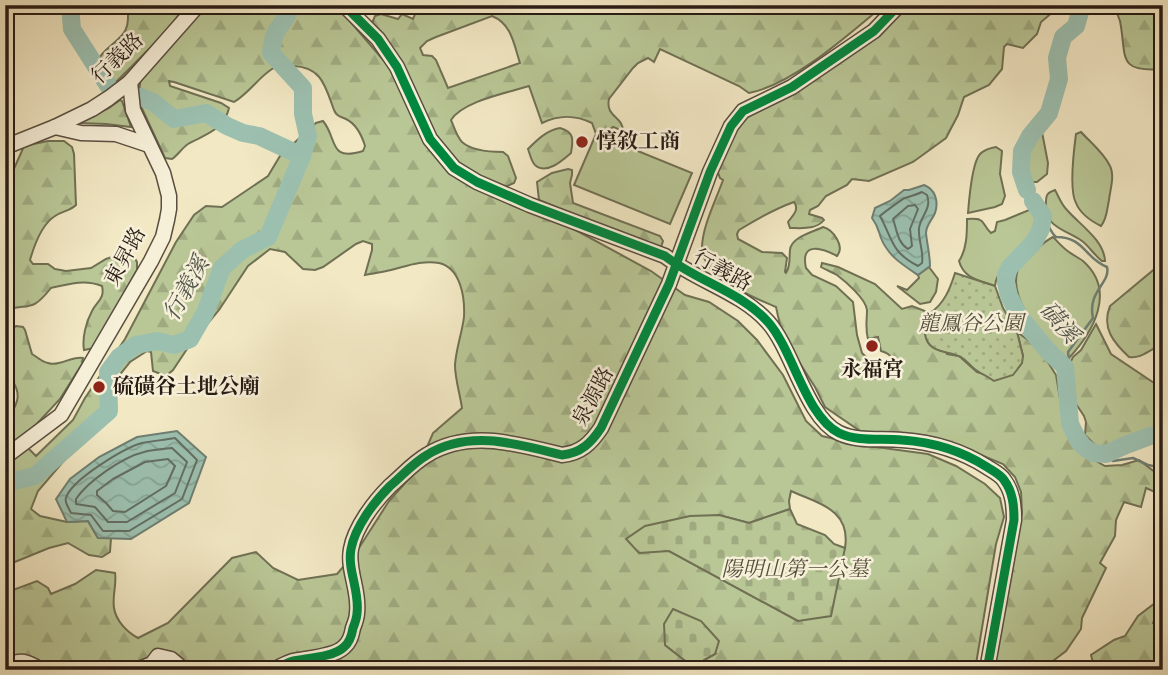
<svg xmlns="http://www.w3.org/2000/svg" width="1168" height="675" font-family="'Old Standard TT','Noto Serif TC',serif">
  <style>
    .green { fill: #b9c695; stroke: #707054; stroke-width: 2 }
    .forest { fill: url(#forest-firs); stroke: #707054; stroke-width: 2; fill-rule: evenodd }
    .cemetery { fill: url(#cemetery-stones); stroke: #707054; stroke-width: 2 }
    .park { fill: url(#park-dots); stroke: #707054; stroke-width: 2 }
    .water { fill: url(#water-waves); stroke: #6e7e72; stroke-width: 2 }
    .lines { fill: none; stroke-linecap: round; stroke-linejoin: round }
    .shore { stroke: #626e62; stroke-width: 2 }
    .stream { stroke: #6e7e72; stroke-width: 2.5 }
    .river { stroke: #9cc0b0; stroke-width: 18 }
    .minor-casing { stroke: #5a4e40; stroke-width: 17 }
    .minor { stroke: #f7f0d9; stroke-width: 14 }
    .cycleway-casing { stroke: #f7f0d9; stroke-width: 13 }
    .cycleway { stroke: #00873e; stroke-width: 9 }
    .poi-dot { fill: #8f2418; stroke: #f7f0d9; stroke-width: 2.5 }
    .labels { text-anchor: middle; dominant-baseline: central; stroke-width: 5; stroke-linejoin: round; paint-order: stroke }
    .street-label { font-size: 21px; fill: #281b14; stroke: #f7f0d9 }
    .poi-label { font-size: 21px; font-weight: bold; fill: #281b14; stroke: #f7f0d9; text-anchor: start }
    .park-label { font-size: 21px; font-style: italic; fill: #544e3b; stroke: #f7f0d9 }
    .water-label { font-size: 23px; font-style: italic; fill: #51554b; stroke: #f7f0d9 }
  </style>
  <defs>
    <pattern id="forest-firs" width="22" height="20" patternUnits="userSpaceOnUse" patternTransform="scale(1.75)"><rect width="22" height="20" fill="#b9c695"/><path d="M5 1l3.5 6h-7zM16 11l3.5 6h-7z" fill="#9faa80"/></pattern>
    <pattern id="cemetery-stones" width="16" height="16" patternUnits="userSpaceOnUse" patternTransform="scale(1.75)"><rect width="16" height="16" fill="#b9c695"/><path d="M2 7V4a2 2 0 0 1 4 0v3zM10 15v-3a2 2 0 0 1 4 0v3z" fill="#9faa80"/></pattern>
    <pattern id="park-dots" width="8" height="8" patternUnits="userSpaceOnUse" patternTransform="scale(1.75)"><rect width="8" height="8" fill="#b9c695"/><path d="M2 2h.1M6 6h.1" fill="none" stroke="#9faa80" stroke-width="1.8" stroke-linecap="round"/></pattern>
    <pattern id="water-waves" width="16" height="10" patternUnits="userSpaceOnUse" patternTransform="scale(1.75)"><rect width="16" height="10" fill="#9cc0b0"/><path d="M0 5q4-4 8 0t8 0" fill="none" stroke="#86a496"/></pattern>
  </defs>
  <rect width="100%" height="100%" fill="#f2e8c4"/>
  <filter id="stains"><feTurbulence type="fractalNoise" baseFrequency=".00286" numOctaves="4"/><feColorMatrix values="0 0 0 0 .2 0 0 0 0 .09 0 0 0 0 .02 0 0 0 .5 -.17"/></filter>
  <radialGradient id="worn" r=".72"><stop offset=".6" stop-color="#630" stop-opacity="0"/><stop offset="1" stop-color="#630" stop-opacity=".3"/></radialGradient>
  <g class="green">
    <path d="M1042 132 1048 163 1047 174 1037 182H1032C1015 167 1026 143 1042 132Z"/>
    <path d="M1081 132C1090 142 1104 153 1110 166 1115 176 1110 190 1109 200 1107 209 1107 219 1101 226 1091 221 1080 213 1076 203 1069 190 1074 149 1076 134Z"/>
    <polygon points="596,134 692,173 670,224 574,185"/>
    <path d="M996 147 1002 151 1000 174 1005 196 1002 204 995 207 968 213C969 200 972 163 980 154 984 150 990 148 996 147Z"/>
    <path d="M1055 190C1059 197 1061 204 1067 210 1080 225 1104 240 1105 261H1102C1094 255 1089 246 1082 241 1065 229 1044 228 1046 202 1046 195 1047 193 1055 190Z"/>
    <path d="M1029 210 1034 212C1035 216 1036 220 1037 224 1039 250 997 260 995 286 979 280 964 279 959 261 967 249 967 233 967 219 987 218 980 222 991 233L995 231 997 222 1005 220Z"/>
    <path d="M1053 237C1058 242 1063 248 1069 252 1073 255 1079 258 1083 261 1117 291 1093 332 1069 358L1063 359C1043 338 999 291 1023 261 1026 257 1032 254 1036 250 1041 245 1045 241 1053 237Z"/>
    <polygon points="929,267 938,279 936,292 930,302 920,304 897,286 907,290 919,278 918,275"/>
  </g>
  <g class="forest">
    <path d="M127 5H186C166 34 140 58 116 82L112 83 102 66 99 58C114 37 133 40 127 5Z"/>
    <path d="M204 5H336L391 69 455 173 570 227 651 271 685 295 709 302 738 321 757 340 783 375 806 421 822 436 861 445 928 454 956 466 985 484 1000 498 1004 517 996 544 975 670H700L704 660 715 654 665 645 697 670H5V593L37 581 48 588 51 594 75 584 96 570 115 573C117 584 112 596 114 608 116 621 127 632 138 638L168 623 232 558 256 552 273 568 298 580 337 574 357 551 389 501 417 470 433 433 462 408C460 394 455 379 455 365 456 349 462 333 464 317 465 298 461 268 439 263 422 260 407 266 391 270 383 272 374 273 365 275L372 250V244L363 241 356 244 323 267 315 270 303 269 285 252 270 249 248 266 219 310 189 346 173 370 166 376 153 371 151 352 147 351 130 362 117 378 116 400 108 419 80 442 38 491 31 509 40 516 67 522 88 521 98 538H111L110 552 102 557 89 555 68 543 49 548 5 566V464L28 448 36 456 73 420 85 398 125 339 176 242 194 215 206 206 222 207 268 176 280 156 316 123 323 121C338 139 328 162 363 151L365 146C362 136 356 124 346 119 340 116 337 117 334 110 325 86 322 67 293 66 286 65 278 65 272 69 258 78 249 93 234 102L174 82 169 81 170 86 221 103 229 108C224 130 206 134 188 144 182 148 178 155 172 159L165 158 138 100 141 76ZM791 491C820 504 851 510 845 548L798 621 669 551 719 515 749 523 790 509 789 501Z"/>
    <path d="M419 5H734C745 11 773 17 785 12 787 11 792 7 794 5H884C848 35 794 84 749 93L739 86 660 49 654 62 648 58 638 63 633 68 609 99C605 117 623 116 623 131L613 127 602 136 596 134 592 123C576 115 558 115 542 123L529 86C507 93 463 101 451 120 454 127 457 137 462 142 472 151 491 152 503 152L508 156 516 178 514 183 505 187 461 168 430 127 372 23 375 16 381 14 398 19 402 14 413 19ZM492 16C512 24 514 45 520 63L448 88 436 60 432 56 423 55 420 48 427 41 436 37Z"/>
    <path d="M904 5H1067L1054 11 1041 22 1037 34 1023 48 1007 44 1004 47 1002 69 989 85 964 97 958 115 946 138 913 162 869 181 852 179 847 185 826 196 818 206 810 210 809 214 822 218 824 220C816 230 802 228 790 228L788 222C792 216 800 210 794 202 774 209 757 219 739 230L737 234 738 239 762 252 782 253 787 258 785 272 786 273C791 265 789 259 790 250 791 237 813 232 823 227 834 230 845 247 837 256 822 248 800 241 806 268L812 275 836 286 853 302 857 335 862 353 877 368H889C894 359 892 354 881 351L878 337 868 339C865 328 867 320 867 310 866 299 845 281 837 275 832 272 826 270 821 267L822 263 838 267 875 284 902 309 912 306 930 313 933 326 947 354 959 356 977 372 987 375 994 380 1023 356 1017 332 1039 348 1056 375 1062 410 1068 434 1089 457 1105 466 1122 465 1139 460 1155 472 1163 475V490L1157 493 1146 488 1141 507 1124 502 1116 520 1115 536 1100 563 1106 568 1082 618 1081 629 1066 651 1041 670H993L1022 513 1021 492 1015 477 1003 464 952 443 860 431 825 407 815 387 799 362 780 325 776 307C753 297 703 278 702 248 702 227 716 200 723 180L720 178 717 170 736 127 749 113Z"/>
    <path d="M1114 5H1163V69C1116 73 1127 56 1120 21 1118 16 1116 10 1114 5Z"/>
    <polygon points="120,100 122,101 131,127 106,124 79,123 109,108"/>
    <path d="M560 128C575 132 573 141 571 153 562 161 546 175 535 165 531 161 530 154 528 149 537 140 547 130 560 128Z"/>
    <path d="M48 141H64L72 147 74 154 76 205C70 211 62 211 55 216 42 224 34 246 30 260L33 264H48L55 269 66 271 91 268 106 259 118 255 125 254 133 255 137 262V270L94 348 84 350C82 338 86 322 92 311 97 301 105 299 102 286 85 279 68 284 51 288 31 313 30 303 5 310V189L24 146Z"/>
    <polygon points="568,169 572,170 572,175 570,183 573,203 660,236 663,241 660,250 539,200 537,182 552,173"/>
    <path d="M1163 262V345C1150 348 1143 359 1129 357 1114 343 1101 328 1110 306Z"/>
    <polygon points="1096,324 1111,354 1163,389 1163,429 1104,450 1095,445 1085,435 1086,422 1084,416 1072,398 1072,392 1074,382 1070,363 1073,357 1081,350"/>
    <path d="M16 326 23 327 25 330 32 354C37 357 42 362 48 363 59 367 71 356 83 358L82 364 60 399 33 428 14 442C12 437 8 430 8 425 10 408 26 401 12 380H5V335Z"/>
    <polygon points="1163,597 1153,623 1163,626 1163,670 1135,670 1122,666 1110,670 1095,670 1091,655 1114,640 1125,636 1138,616"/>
  </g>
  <g class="cemetery">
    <polygon points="790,509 797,524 825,535 834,544 845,548 831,616 798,621 669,551 639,553 626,539 645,526 690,516 719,515 749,523"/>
    <polygon points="673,609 701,621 719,641 715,654 704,660 700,670 697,670 665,645 664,624"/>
  </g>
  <path class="park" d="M955 273 995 286 1003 308 1017 332 1023 356 1022 363 1013 375 994 381C989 377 984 375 979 372 972 369 968 361 961 357 947 350 928 354 925 334L933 326 930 313C944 304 950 289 955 273Z"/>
  <g class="water">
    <path d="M924 185C935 189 939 201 935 213 932 220 926 225 926 233 927 244 930 255 930 266L918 275C903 265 888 256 881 238 878 229 878 226 872 218L875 208 890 201 904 190H909Z"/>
    <polygon points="177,431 206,457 189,503 131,539 98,538 88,521 67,522 56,499 70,479 99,457 137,437"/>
  </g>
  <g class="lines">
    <g class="shore">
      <path d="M922 192 927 195C932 209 921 215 919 228 918 240 924 252 922 263L918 266C891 252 893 240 880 216 882 214 902 199 905 198 910 196 916 195 922 192Z"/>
      <path d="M915 205 918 209 910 229 912 246 908 249C897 242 897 230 893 219L908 206Z"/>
      <path d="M175 438 197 460 182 499 129 531H103L91 515 71 513C69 508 64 502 66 498 71 480 124 448 142 443 152 441 164 440 175 438Z"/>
      <path d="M172 448 187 462 175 493 127 522H108L95 507 76 504V499C88 481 123 457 144 452 153 449 163 449 172 448Z"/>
      <polygon points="168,459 175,466 166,486 125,512 113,511 106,503 97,495 97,491 113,479 145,462"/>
    </g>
    <g class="stream">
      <path d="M1043 216C1048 223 1050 232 1056 237 1085 237 1084 258 1107 267 1111 283 1087 291 1093 318L1068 352 1069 360 1065 367"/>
      <polyline points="1106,454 1113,461 1133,458 1148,465 1163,468"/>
    </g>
    <g class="river">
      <polyline points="70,5 72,29 109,87"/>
      <polyline points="141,97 153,102 174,119 206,113 227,126 243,133 259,136 302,156"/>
      <polyline points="1027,190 1021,172 1022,151 1030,136 1049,113 1059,79 1057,58 1063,37 1076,26 1082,5"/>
      <polyline points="1033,201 1043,216 1041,229 1034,242 1010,267 1006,275 1006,283 1009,296 1019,316 1048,351 1065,367 1070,424 1077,438 1083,446 1093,453 1106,454 1126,445 1150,436 1163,434"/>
      <path d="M5 483 35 476 109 411 108 372 119 357 136 345 157 341 174 345 190 339 205 313 222 268 242 250 268 237 302 156 308 136 303 114V88L271 53C272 45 273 37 277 30 283 22 289 15 291 5"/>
    </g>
    <defs>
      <g id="minor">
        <path d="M344 5 378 39 397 67 430 139 454 168 477 182 530 205 665 256C697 281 741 292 768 322 793 350 806 417 839 433 858 442 881 438 902 440 932 442 962 451 987 467 993 471 1000 474 1004 480 1013 492 1014 506 1014 520L987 670"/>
        <polyline points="55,127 81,133 116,134 149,145"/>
        <polyline points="5,147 55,127 92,109 109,98 130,82 198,5"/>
        <polyline points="5,457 61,415 151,261 163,237 167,220 169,209 169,196 163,173 133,110 130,82"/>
        <path d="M5 666C22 659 26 661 41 670"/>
        <polyline points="136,670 152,664 158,656 171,659 184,670"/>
        <path d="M273 670C280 667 286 663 293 661 307 658 334 657 344 647 349 643 352 634 353 628 355 623 357 618 357 613 360 591 347 570 351 549 355 527 374 502 390 486 402 476 413 463 427 455 469 429 518 444 562 455 581 453 591 443 601 428L669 284 710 172 731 126 743 111 792 87 874 31 899 5"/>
      </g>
    </defs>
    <use href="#minor" class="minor-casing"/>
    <use href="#minor" class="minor"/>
    <defs>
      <g id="cycleway">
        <path d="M344 5 378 39 397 67 430 139 454 168 477 182 530 205 665 256C697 281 741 292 768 322 793 350 806 417 839 433 858 442 881 438 902 440 932 442 962 451 987 467 993 471 1000 474 1004 480 1013 492 1014 506 1014 520L987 670"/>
        <path d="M273 670C280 667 286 663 293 661 307 658 334 657 344 647 349 643 352 634 353 628 355 623 357 618 357 613 360 591 347 570 351 549 355 527 374 502 390 486 402 476 413 463 427 455 469 429 518 444 562 455 581 453 591 443 601 428L669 284 710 172 731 126 743 111 792 87 874 31 899 5"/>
      </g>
    </defs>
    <use href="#cycleway" class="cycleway-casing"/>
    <use href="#cycleway" class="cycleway"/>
  </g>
  <g class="poi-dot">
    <circle cx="582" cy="142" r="7"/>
    <circle cx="872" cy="346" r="7"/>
    <circle cx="99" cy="387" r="7"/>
  </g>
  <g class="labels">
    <g class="street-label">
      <text transform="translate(118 59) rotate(-44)">行義路</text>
      <text transform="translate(126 257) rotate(-62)">東昇路</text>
      <text transform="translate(722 271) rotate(29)">行義路</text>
      <text transform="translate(594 397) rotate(-62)">泉源路</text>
    </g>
    <g class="poi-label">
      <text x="596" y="142">惇敘工商</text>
      <text x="872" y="370" text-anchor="middle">永福宮</text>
      <text x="113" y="387">硫磺谷土地公廟</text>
    </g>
    <g class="park-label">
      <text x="971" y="324">龍鳳谷公園</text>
      <text x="795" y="570">陽明山第一公墓</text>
    </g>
    <g class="water-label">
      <text transform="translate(187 289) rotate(-61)">行義溪</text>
      <text transform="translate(1059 323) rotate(49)">磺溪</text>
    </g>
  </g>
  <rect width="1168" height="675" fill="none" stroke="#f2e8c4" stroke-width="28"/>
  <rect x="7" y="7" width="1154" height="661" fill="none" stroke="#281b14" stroke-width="3.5"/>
  <rect x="14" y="14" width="1140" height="647" fill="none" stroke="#281b14" stroke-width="2"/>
  <rect width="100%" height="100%" filter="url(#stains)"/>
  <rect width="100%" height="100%" fill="url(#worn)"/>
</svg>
